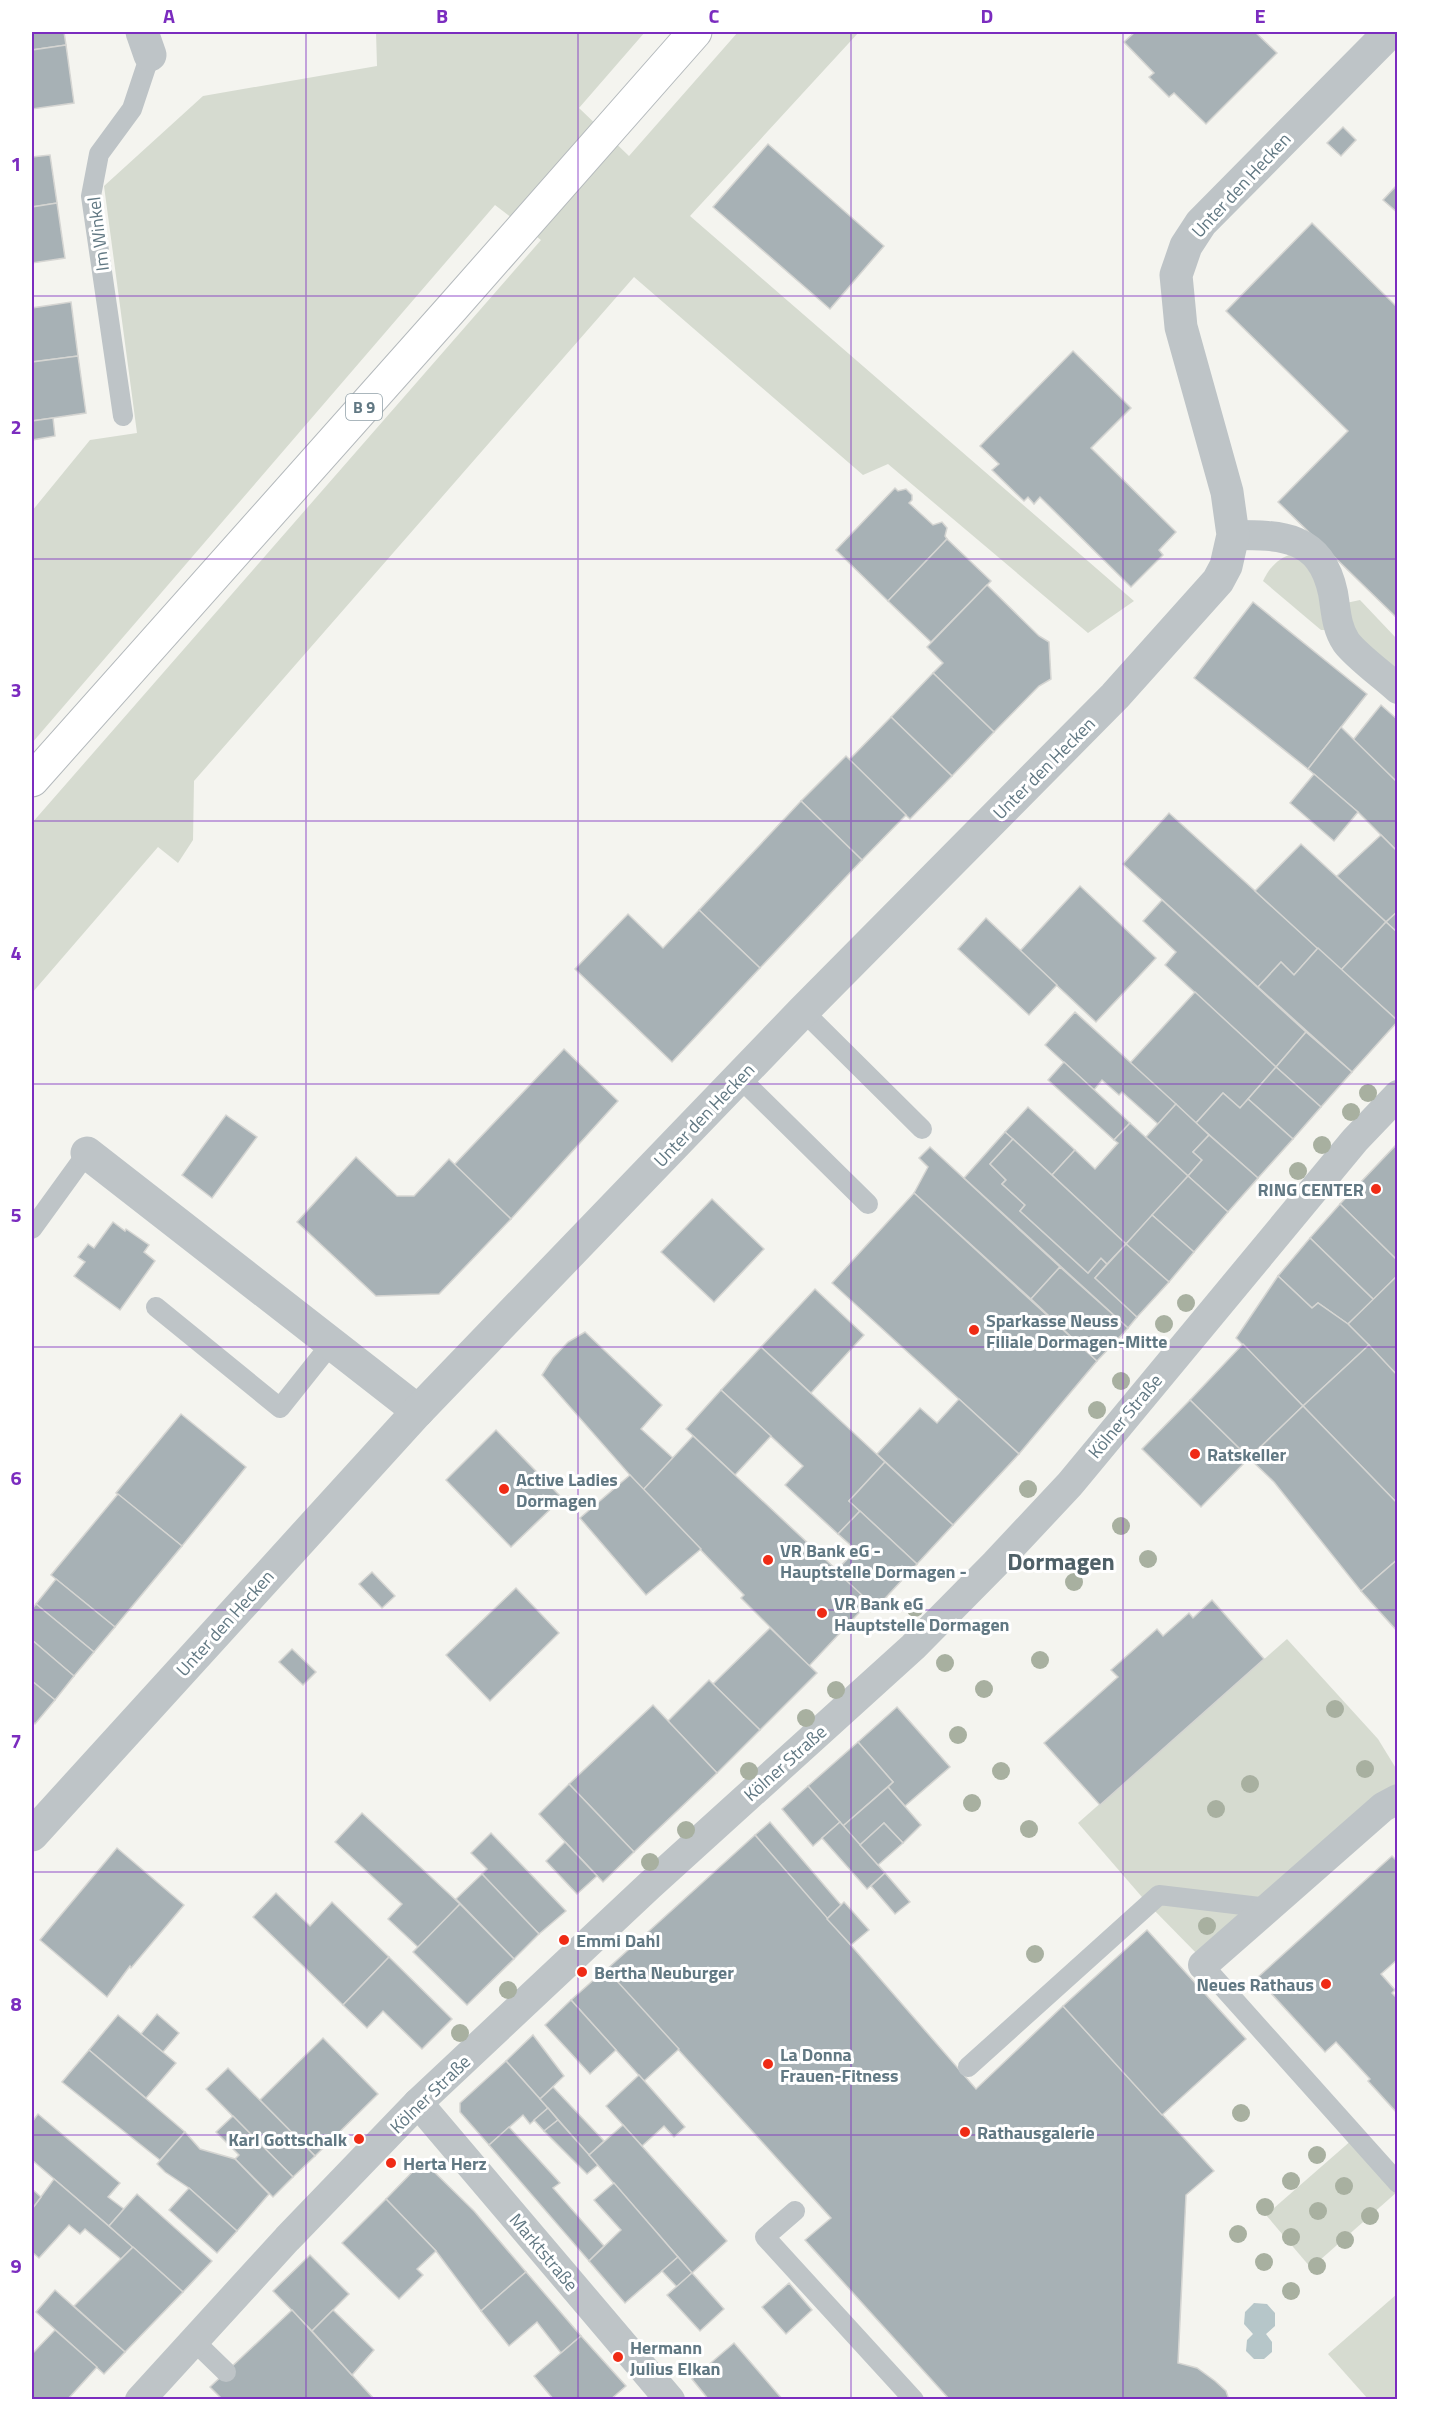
<svg xmlns="http://www.w3.org/2000/svg" width="1429" height="2431" font-family="'Titillium Web',sans-serif">
  <style>
    .green { fill: #d6dbd0 }
    .water { fill: #b6c6c9 }
    .building { fill: #a7b1b5; stroke: #d5d5d2; stroke-width: 1.5 }
    .lines { fill: none; stroke-linecap: round; stroke-linejoin: round }
    .primary-casing { stroke: #b4b9bc; stroke-width: 35 }
    .service { stroke: #bec4c7; stroke-width: 20 }
    .pedestrian { stroke: #bec4c7; stroke-width: 30 }
    .minor { stroke: #bec4c7; stroke-width: 33 }
    .primary { stroke: #fff; stroke-width: 33 }
    .tree { fill: #a8b0a0 }
    .grid { fill: none; stroke: #7b2cbf; stroke-width: 1.5; stroke-opacity: 0.55 }
    .poi-dot { fill: #ef2b15; stroke: #fff; stroke-width: 2 }
    .labels { text-anchor: middle; dominant-baseline: central; stroke-width: 6; stroke-linejoin: round; paint-order: stroke }
    .shield { fill: #fff; stroke: #90a0a8; stroke-width: 1.5 }
    .shield-label { font-size: 16px; font-weight: bold; fill: #617883 }
    .street-label { font-size: 18px; fill: #617883; stroke: #fff }
    .poi-label { font-size: 18px; font-weight: bold; fill: #617883; stroke: #fff; text-anchor: start }
    .district-label { font-size: 24px; font-weight: bold; fill: #4f6067; stroke: #fff }
    .neatline { fill: none; stroke: #7b2cbf; stroke-width: 2 }
    .grid-label { font-size: 20px; text-anchor: middle; font-weight: bold; fill: #7b2cbf }
  </style>
  <rect width="100%" height="100%" fill="#f4f4ef"/>
  <g class="green">
    <polygon points="376,32 645,32 579,108 629,156 738,32 859,32 690,216 1134,601 1088,633 888,464 863,475 634,277 194,781 193,840 178,863 158,847 32,993 32,823 541,240 495,205 32,743 32,511 90,440 137,433 104,186 203,96 377,66"/>
    <path d="M1294 553 1315 571 1328 630H1321L1263 581C1270 566 1279 558 1294 553Z"/>
    <polygon points="1360,600 1397,639 1397,673 1355,639 1346,603"/>
    <polygon points="1287,1639 1378,1739 1397,1770 1397,1789 1203,1960 1148,1904 1078,1823"/>
    <polygon points="1353,2139 1397,2192 1311,2268 1266,2215"/>
    <polygon points="1397,2294 1397,2399 1368,2399 1328,2354"/>
  </g>
  <polygon class="water" points="1254,2303 1267,2304 1275,2313 1275,2326 1266,2334 1272,2342 1272,2352 1264,2359 1254,2359 1246,2351 1247,2340 1253,2334 1244,2324 1245,2312"/>
  <g class="building">
    <polygon points="32,32 64,32 66,45 32,50"/>
    <polygon points="1135,32 1255,32 1277,53 1206,124 1174,93 1169,97 1149,77 1154,73 1124,42"/>
    <polygon points="66,45 74,103 32,109 32,50"/>
    <polygon points="1343,127 1356,140 1341,156 1327,143"/>
    <polygon points="768,144 884,246 830,309 713,207"/>
    <polygon points="50,155 57,203 32,207 32,157"/>
    <polygon points="1398,184 1398,213 1383,200"/>
    <polygon points="57,203 65,258 32,263 32,207"/>
    <polygon points="1312,223 1398,308 1398,619 1278,502 1348,431 1226,311"/>
    <polygon points="71,302 78,356 32,362 32,308"/>
    <polygon points="1073,351 1131,408 1091,448 1176,532 1159,550 1163,555 1131,587 1040,497 1034,504 1028,497 1024,501 992,470 999,464 980,446"/>
    <polygon points="78,356 86,413 32,421 32,362"/>
    <polygon points="53,418 55,436 32,440 32,421"/>
    <polygon points="895,488 898,491 906,489 912,495 912,500 909,503 933,525 942,522 947,528 945,536 947,539 888,601 836,550"/>
    <polygon points="947,539 991,581 931,642 888,601"/>
    <polygon points="987,585 1039,636 1049,642 1051,679 1039,686 994,732 933,673 943,663 927,647"/>
    <polygon points="1253,602 1367,694 1308,769 1194,678"/>
    <polygon points="933,673 994,732 952,776 891,717"/>
    <polygon points="1381,705 1398,720 1398,783 1353,740"/>
    <polygon points="891,717 952,776 910,819 849,760"/>
    <polygon points="1341,727 1398,783 1398,852 1358,812 1308,769"/>
    <polygon points="846,756 906,815 862,860 801,801"/>
    <polygon points="1314,774 1358,812 1334,841 1290,803"/>
    <polygon points="801,801 862,860 760,968 699,910"/>
    <polygon points="1169,813 1318,948 1294,975 1281,962 1258,987 1123,864"/>
    <polygon points="1381,835 1398,852 1398,911 1386,922 1337,876"/>
    <polygon points="1301,844 1386,922 1341,970 1255,891"/>
    <polygon points="1080,886 1156,958 1096,1022 1020,951"/>
    <polygon points="1162,900 1306,1032 1276,1067 1165,965 1176,952 1143,921"/>
    <polygon points="699,910 760,968 672,1062 575,969 628,914 663,948"/>
    <polygon points="1398,911 1398,933 1386,922"/>
    <polygon points="986,918 1057,985 1029,1015 958,949"/>
    <polygon points="1386,922 1398,933 1398,1021 1341,970"/>
    <polygon points="1318,948 1398,1021 1352,1072 1258,987 1281,962 1294,975"/>
    <polygon points="1195,992 1276,1067 1240,1108 1223,1093 1196,1123 1130,1063"/>
    <polygon points="1075,1012 1176,1104 1158,1124 1122,1092 1119,1095 1102,1080 1094,1090 1045,1045"/>
    <polygon points="1306,1032 1352,1072 1321,1107 1276,1067"/>
    <polygon points="564,1049 618,1101 511,1219 454,1165"/>
    <polygon points="1064,1062 1130,1123 1114,1140 1048,1080"/>
    <polygon points="1276,1067 1321,1107 1293,1139 1248,1099"/>
    <polygon points="1223,1093 1240,1108 1248,1099 1293,1139 1258,1178 1196,1123"/>
    <polygon points="1176,1104 1209,1135 1193,1152 1202,1160 1188,1176 1146,1137"/>
    <polygon points="1028,1107 1075,1150 1052,1175 1005,1132"/>
    <polygon points="226,1115 257,1137 212,1198 182,1175"/>
    <polygon points="1130,1123 1188,1176 1126,1244 1052,1175 1075,1150 1095,1169 1118,1143 1114,1140"/>
    <polygon points="1005,1132 1013,1139 990,1164 1006,1180 1002,1184 1025,1205 1020,1211 1088,1273 1101,1258 1107,1264 1095,1278 1137,1317 1128,1328 964,1178"/>
    <polygon points="1209,1135 1258,1178 1228,1212 1188,1176 1202,1160 1193,1152"/>
    <polygon points="1013,1139 1126,1244 1107,1264 1101,1258 1088,1273 1020,1211 1025,1205 1002,1184 1006,1180 990,1164"/>
    <polygon points="1398,1143 1398,1261 1340,1204"/>
    <polygon points="930,1147 1060,1267 1031,1299 914,1193 928,1167 919,1158"/>
    <polygon points="356,1157 397,1196 414,1196 449,1159 511,1219 439,1294 376,1296 297,1222"/>
    <polygon points="1188,1176 1228,1212 1194,1252 1152,1215"/>
    <polygon points="914,1193 1097,1361 1019,1454 832,1283"/>
    <polygon points="712,1199 764,1249 714,1302 661,1252"/>
    <polygon points="1340,1204 1398,1261 1398,1275 1374,1300 1310,1238"/>
    <polygon points="1152,1215 1194,1252 1169,1282 1126,1244"/>
    <polygon points="113,1222 125,1231 126,1229 149,1245 144,1252 155,1261 120,1310 74,1276 85,1262 78,1257 88,1244 94,1248"/>
    <polygon points="1310,1238 1374,1300 1348,1324 1318,1303 1312,1308 1278,1276"/>
    <polygon points="1126,1244 1169,1282 1137,1317 1095,1278"/>
    <polygon points="1060,1267 1128,1328 1097,1361 1031,1299"/>
    <polygon points="1398,1275 1398,1376 1348,1324"/>
    <polygon points="1278,1276 1312,1308 1318,1303 1348,1324 1369,1345 1303,1406 1236,1338"/>
    <polygon points="815,1289 864,1335 811,1393 761,1347"/>
    <polygon points="585,1332 662,1405 641,1429 673,1458 643,1490 542,1375 553,1358 568,1342"/>
    <polygon points="1243,1344 1303,1406 1249,1458 1190,1400"/>
    <polygon points="1369,1345 1398,1376 1398,1504 1303,1406"/>
    <polygon points="761,1347 885,1462 849,1501 860,1511 838,1534 785,1485 803,1466 721,1390"/>
    <polygon points="721,1390 771,1436 735,1475 686,1429"/>
    <polygon points="959,1399 1019,1454 953,1525 877,1454 920,1408 937,1423"/>
    <polygon points="1190,1400 1249,1458 1201,1507 1142,1449"/>
    <polygon points="1303,1406 1398,1504 1398,1559 1361,1591 1274,1482 1249,1458"/>
    <polygon points="181,1414 246,1467 182,1546 116,1493"/>
    <polygon points="496,1430 562,1498 511,1547 446,1480"/>
    <polygon points="693,1436 870,1601 809,1666 741,1598 744,1595 643,1490"/>
    <polygon points="885,1462 953,1525 917,1564 849,1501"/>
    <polygon points="630,1475 701,1549 646,1595 580,1518"/>
    <polygon points="118,1494 182,1546 115,1627 51,1575"/>
    <polygon points="860,1511 917,1564 876,1608 836,1571 856,1550 838,1534"/>
    <polygon points="1398,1559 1398,1632 1361,1591"/>
    <polygon points="372,1572 395,1596 382,1608 359,1584"/>
    <polygon points="56,1579 115,1627 94,1652 36,1604"/>
    <polygon points="516,1588 559,1633 490,1701 446,1655"/>
    <polygon points="1212,1600 1264,1659 1100,1805 1044,1743 1118,1677 1111,1670 1157,1629 1163,1636 1189,1613 1193,1618"/>
    <polygon points="36,1604 94,1652 74,1676 32,1640 32,1609"/>
    <polygon points="770,1628 817,1673 760,1730 713,1684"/>
    <polygon points="32,1640 74,1676 55,1700 32,1681"/>
    <polygon points="292,1649 316,1672 303,1685 279,1662"/>
    <polygon points="709,1680 760,1730 717,1773 668,1721"/>
    <polygon points="32,1681 55,1700 35,1724 32,1721"/>
    <polygon points="653,1705 717,1773 634,1852 569,1784"/>
    <polygon points="897,1707 950,1767 905,1806 888,1787 893,1782 858,1742"/>
    <polygon points="858,1742 893,1782 843,1826 808,1786"/>
    <polygon points="569,1784 634,1852 603,1882 539,1814"/>
    <polygon points="808,1786 840,1822 813,1846 782,1809"/>
    <polygon points="888,1787 921,1825 903,1843 884,1823 860,1845 843,1826"/>
    <polygon points="362,1813 460,1904 419,1948 388,1919 402,1904 335,1842"/>
    <polygon points="770,1822 841,1905 827,1919 755,1835"/>
    <polygon points="840,1822 885,1873 867,1889 822,1838"/>
    <polygon points="884,1823 903,1843 878,1865 860,1845"/>
    <polygon points="491,1833 566,1911 539,1934 482,1874 487,1869 471,1853"/>
    <polygon points="755,1835 976,2089 1063,2006 1214,2171 1186,2195 1178,2363 1197,2368 1215,2381 1226,2391 1229,2400 950,2400 805,2240 831,2218 606,1970"/>
    <polygon points="565,1842 597,1876 577,1894 546,1861"/>
    <polygon points="117,1848 184,1905 131,1968 130,1966 107,1997 40,1940"/>
    <polygon points="1392,1856 1398,1862 1398,1959 1381,1974 1395,1990 1392,1993 1398,1999 1398,2114 1368,2081 1370,2079 1336,2042 1325,2052 1257,1978"/>
    <polygon points="885,1873 910,1902 895,1914 871,1886"/>
    <polygon points="482,1874 539,1934 514,1959 456,1899"/>
    <polygon points="276,1893 310,1926 332,1902 389,1957 343,2005 253,1917"/>
    <polygon points="844,1902 869,1930 851,1945 827,1919"/>
    <polygon points="460,1904 514,1959 467,2005 413,1952"/>
    <polygon points="1147,1930 1246,2039 1162,2115 1063,2006"/>
    <polygon points="389,1957 452,2019 422,2049 383,2011 367,2028 343,2005"/>
    <polygon points="606,1969 679,2049 644,2081 571,2000"/>
    <polygon points="571,2000 616,2050 590,2074 545,2025"/>
    <polygon points="157,2014 179,2033 163,2052 141,2034"/>
    <polygon points="118,2015 176,2063 146,2098 89,2050"/>
    <polygon points="533,2035 564,2076 540,2099 506,2061"/>
    <polygon points="323,2038 378,2094 315,2156 260,2100"/>
    <polygon points="89,2050 185,2132 160,2160 62,2082"/>
    <polygon points="506,2061 548,2108 530,2124 523,2115 489,2145 460,2112 460,2103"/>
    <polygon points="228,2068 315,2156 293,2177 206,2089"/>
    <polygon points="639,2075 685,2127 674,2137 664,2126 642,2146 606,2106"/>
    <polygon points="553,2087 604,2141 589,2155 540,2099"/>
    <polygon points="548,2108 558,2120 544,2131 534,2120"/>
    <polygon points="38,2114 120,2183 108,2197 124,2209 109,2226 32,2160 32,2122"/>
    <polygon points="233,2116 293,2177 273,2197 235,2159 239,2155 216,2132"/>
    <polygon points="558,2120 598,2165 587,2174 544,2131"/>
    <polygon points="623,2125 727,2241 692,2273 589,2155"/>
    <polygon points="509,2127 560,2183 553,2188 604,2246 589,2261 489,2145"/>
    <polygon points="185,2132 200,2149 235,2159 269,2194 237,2231 189,2188 165,2172 157,2164"/>
    <polygon points="423,2161 474,2211 526,2272 481,2311 436,2251 386,2199"/>
    <polygon points="54,2179 133,2247 121,2259 85,2229 80,2234 69,2225 39,2258 32,2252 32,2209"/>
    <polygon points="614,2183 678,2257 625,2303 589,2261 621,2230 594,2200"/>
    <polygon points="189,2188 237,2231 217,2253 169,2210"/>
    <polygon points="32,2189 41,2197 32,2209"/>
    <polygon points="137,2194 212,2261 183,2292 109,2226"/>
    <polygon points="386,2199 436,2251 417,2269 423,2275 399,2299 342,2243"/>
    <polygon points="133,2247 183,2292 125,2352 74,2306"/>
    <polygon points="310,2255 349,2294 312,2331 273,2291"/>
    <polygon points="678,2257 692,2273 677,2287 662,2271"/>
    <polygon points="526,2272 581,2336 561,2353 537,2322 509,2346 481,2311"/>
    <polygon points="692,2273 724,2309 700,2331 667,2295"/>
    <polygon points="789,2283 812,2310 786,2334 762,2307"/>
    <polygon points="55,2290 125,2352 104,2374 36,2312"/>
    <polygon points="292,2310 352,2375 375,2400 223,2400 210,2387"/>
    <polygon points="333,2310 374,2350 352,2375 312,2331"/>
    <polygon points="55,2330 97,2367 67,2400 32,2400 32,2350 34,2352"/>
    <polygon points="581,2336 626,2386 610,2400 554,2400 534,2376"/>
    <polygon points="734,2343 783,2400 709,2400 692,2379"/>
  </g>
  <g class="lines">
    <defs>
      <polyline id="primary" points="32,780 452,308 695,32"/>
    </defs>
    <use href="#primary" class="primary-casing"/>
    <g class="service">
      <polyline points="123,416 91,196 99,154 132,109 150,55"/>
      <polyline points="803,1011 922,1129"/>
      <polyline points="740,1078 868,1204"/>
      <polyline points="32,1229 87,1153"/>
      <polyline points="156,1307 280,1408 331,1344"/>
      <polyline points="1203,1965 1398,2183"/>
      <polyline points="968,2067 1159,1895 1268,1908"/>
      <polyline points="795,2211 765,2237 914,2400"/>
      <polyline points="194,2341 226,2372"/>
    </g>
    <g class="pedestrian">
      <path d="M1233 535C1281 535 1321 535 1333 593 1336 610 1336 627 1346 642 1356 656 1384 676 1398 689"/>
      <polyline points="1203,1965 1383,1807 1398,1799"/>
      <polyline points="418,2103 670,2400"/>
      <polyline points="140,2400 287,2239 418,2103 649,1886 913,1647 995,1564 1070,1484 1355,1140 1398,1095"/>
    </g>
    <g class="minor">
      <polyline points="142,32 150,55"/>
      <polyline points="87,1153 418,1411"/>
      <polyline points="32,1835 418,1411 803,1011 1115,696 1218,581 1226,566 1233,535 1227,492 1181,327 1176,275 1186,246 1201,223 1390,32"/>
    </g>
    <use href="#primary" class="primary"/>
  </g>
  <g class="tree">
    <circle cx="1368" cy="1093" r="9"/>
    <circle cx="1351" cy="1112" r="9"/>
    <circle cx="1322" cy="1145" r="9"/>
    <circle cx="1298" cy="1171" r="9"/>
    <circle cx="1186" cy="1303" r="9"/>
    <circle cx="1164" cy="1324" r="9"/>
    <circle cx="1121" cy="1381" r="9"/>
    <circle cx="1097" cy="1410" r="9"/>
    <circle cx="1028" cy="1489" r="9"/>
    <circle cx="1121" cy="1526" r="9"/>
    <circle cx="1148" cy="1559" r="9"/>
    <circle cx="1074" cy="1582" r="9"/>
    <circle cx="915" cy="1608" r="9"/>
    <circle cx="1040" cy="1660" r="9"/>
    <circle cx="945" cy="1663" r="9"/>
    <circle cx="984" cy="1689" r="9"/>
    <circle cx="836" cy="1690" r="9"/>
    <circle cx="1335" cy="1709" r="9"/>
    <circle cx="806" cy="1718" r="9"/>
    <circle cx="958" cy="1735" r="9"/>
    <circle cx="1365" cy="1769" r="9"/>
    <circle cx="749" cy="1771" r="9"/>
    <circle cx="1001" cy="1771" r="9"/>
    <circle cx="1250" cy="1784" r="9"/>
    <circle cx="972" cy="1803" r="9"/>
    <circle cx="1216" cy="1809" r="9"/>
    <circle cx="1029" cy="1829" r="9"/>
    <circle cx="686" cy="1830" r="9"/>
    <circle cx="650" cy="1862" r="9"/>
    <circle cx="1207" cy="1926" r="9"/>
    <circle cx="1035" cy="1954" r="9"/>
    <circle cx="508" cy="1990" r="9"/>
    <circle cx="460" cy="2033" r="9"/>
    <circle cx="1241" cy="2113" r="9"/>
    <circle cx="1317" cy="2155" r="9"/>
    <circle cx="1291" cy="2181" r="9"/>
    <circle cx="1344" cy="2186" r="9"/>
    <circle cx="1265" cy="2207" r="9"/>
    <circle cx="1318" cy="2211" r="9"/>
    <circle cx="1370" cy="2216" r="9"/>
    <circle cx="1238" cy="2234" r="9"/>
    <circle cx="1291" cy="2237" r="9"/>
    <circle cx="1345" cy="2240" r="9"/>
    <circle cx="1264" cy="2262" r="9"/>
    <circle cx="1317" cy="2266" r="9"/>
    <circle cx="1291" cy="2291" r="9"/>
  </g>
  <path class="grid" d="M306 32V2400M578 32V2400M851 32V2400M1123 32V2400M32 296H1398M32 559H1398M32 821H1398M32 1084H1398M32 1347H1398M32 1610H1398M32 1872H1398M32 2135H1398"/>
  <g class="poi-dot">
    <circle cx="1376" cy="1189" r="6"/>
    <circle cx="974" cy="1330" r="6"/>
    <circle cx="1195" cy="1454" r="6"/>
    <circle cx="504" cy="1489" r="6"/>
    <circle cx="768" cy="1560" r="6"/>
    <circle cx="822" cy="1613" r="6"/>
    <circle cx="564" cy="1940" r="6"/>
    <circle cx="582" cy="1972" r="6"/>
    <circle cx="1326" cy="1984" r="6"/>
    <circle cx="768" cy="2064" r="6"/>
    <circle cx="965" cy="2132" r="6"/>
    <circle cx="359" cy="2139" r="6"/>
    <circle cx="391" cy="2163" r="6"/>
    <circle cx="618" cy="2357" r="6"/>
  </g>
  <g class="labels">
    <rect class="shield" x="346" y="394" width="36" height="26" rx="4.5"/>
    <g class="shield-label">
      <text x="364" y="407">B 9</text>
    </g>
    <g class="street-label">
      <text transform="translate(1241 185) rotate(-47)">Unter den Hecken</text>
      <text transform="translate(98 234) rotate(-97)">Im Winkel</text>
      <text transform="translate(1044 768) rotate(-45)">Unter den Hecken</text>
      <text transform="translate(704 1115) rotate(-46)">Unter den Hecken</text>
      <text transform="translate(1125 1416) rotate(-50)">Kölner Straße</text>
      <text transform="translate(225 1623) rotate(-48)">Unter den Hecken</text>
      <text transform="translate(785 1763) rotate(-42)">Kölner Straße</text>
      <text transform="translate(430 2094) rotate(-44)">Kölner Straße</text>
      <text transform="translate(544 2252) rotate(50)">Marktstraße</text>
    </g>
    <g class="poi-label">
      <text x="1364" y="1189" text-anchor="end">RING CENTER</text>
      <text x="986" y="1320">Sparkasse Neuss<tspan x="986" dy="21">Filiale Dormagen-Mitte</tspan></text>
      <text x="1207" y="1454">Ratskeller</text>
      <text x="516" y="1479">Active Ladies<tspan x="516" dy="21">Dormagen</tspan></text>
      <text x="780" y="1550">VR Bank eG -<tspan x="780" dy="21">Hauptstelle Dormagen -</tspan></text>
      <text x="834" y="1603">VR Bank eG<tspan x="834" dy="21">Hauptstelle Dormagen</tspan></text>
      <text x="576" y="1940">Emmi Dahl</text>
      <text x="594" y="1972">Bertha Neuburger</text>
      <text x="1314" y="1984" text-anchor="end">Neues Rathaus</text>
      <text x="780" y="2054">La Donna<tspan x="780" dy="21">Frauen-Fitness</tspan></text>
      <text x="977" y="2132">Rathausgalerie</text>
      <text x="347" y="2139" text-anchor="end">Karl Gottschalk</text>
      <text x="403" y="2163">Herta Herz</text>
      <text x="630" y="2347">Hermann<tspan x="630" dy="21">Julius Elkan</tspan></text>
    </g>
    <g class="district-label">
      <text x="1061" y="1561">Dormagen</text>
    </g>
  </g>
  <rect width="1429" height="2431" fill="none" stroke="#ffffff" stroke-width="66"/>
  <rect x="33" y="33" width="1363" height="2365" class="neatline"/>
  <g class="grid-label">
    <text x="169" y="23">A</text>
    <text x="442" y="23">B</text>
    <text x="714" y="23">C</text>
    <text x="987" y="23">D</text>
    <text x="1260" y="23">E</text>
    <text x="16" y="171">1</text>
    <text x="16" y="434">2</text>
    <text x="16" y="697">3</text>
    <text x="16" y="960">4</text>
    <text x="16" y="1222">5</text>
    <text x="16" y="1485">6</text>
    <text x="16" y="1748">7</text>
    <text x="16" y="2011">8</text>
    <text x="16" y="2273">9</text>
  </g>
</svg>
